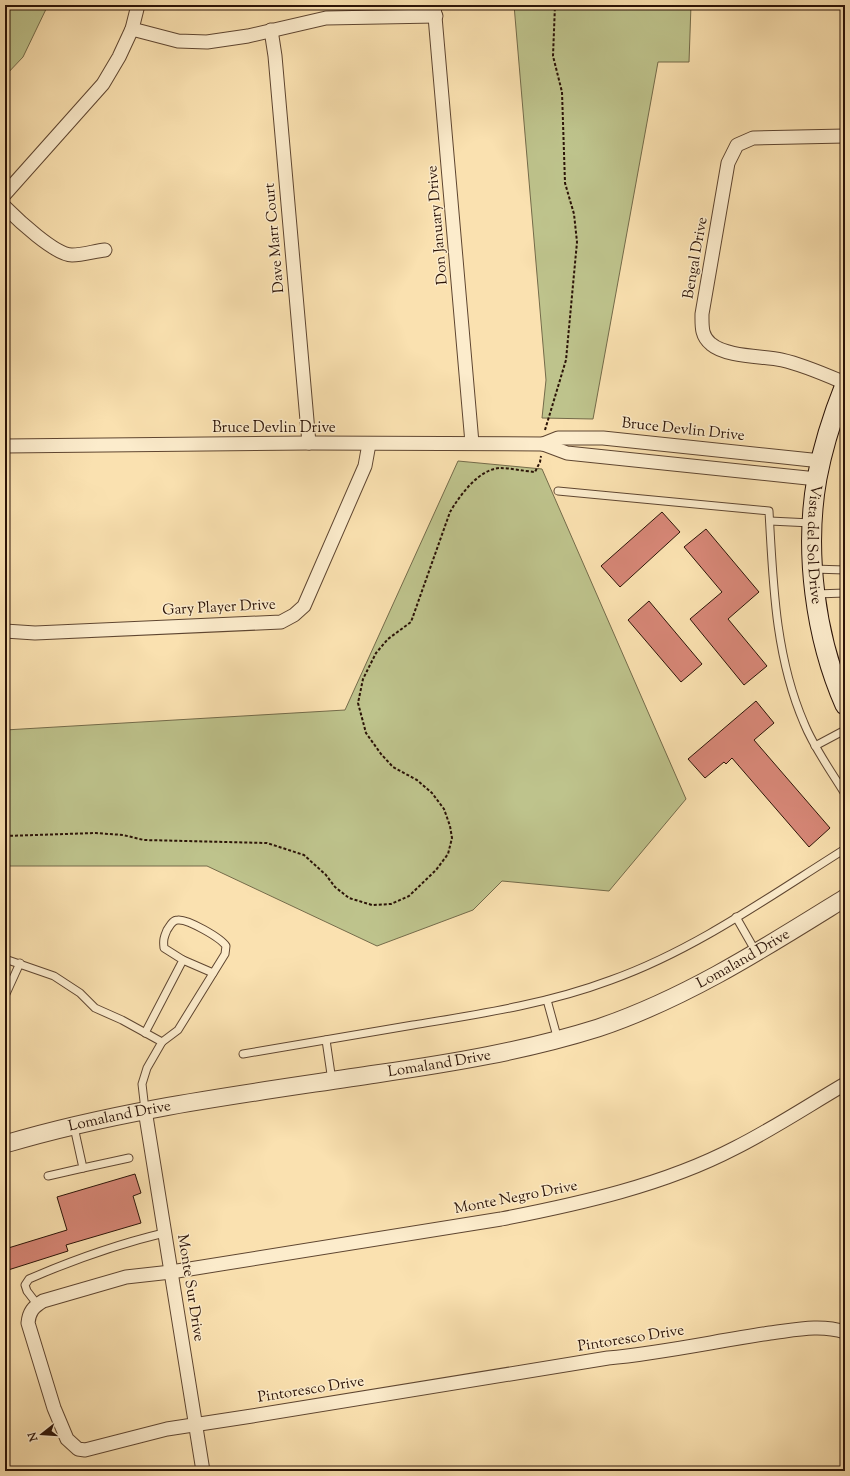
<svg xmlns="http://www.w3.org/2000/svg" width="850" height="1476" font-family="'Sorts Mill Goudy',serif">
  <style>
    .green { fill: #bec38c; stroke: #746b4a }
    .building { fill: #d78777; stroke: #2b1307 }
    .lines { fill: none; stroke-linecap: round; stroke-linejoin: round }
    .service-casing { stroke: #5f4631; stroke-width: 9 }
    .minor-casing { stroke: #5f4631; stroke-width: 15 }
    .tertiary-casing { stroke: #5f4631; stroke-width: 19 }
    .secondary-casing { stroke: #2b1307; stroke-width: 21 }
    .path { stroke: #2b1307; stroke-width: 2; stroke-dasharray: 3 2; stroke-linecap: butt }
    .service { stroke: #fceccc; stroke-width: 7 }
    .minor { stroke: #fceccc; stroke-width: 13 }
    .tertiary { stroke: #fceccc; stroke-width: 17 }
    .secondary { stroke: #fceccc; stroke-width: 19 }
    .labels { text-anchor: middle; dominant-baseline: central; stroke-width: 3; stroke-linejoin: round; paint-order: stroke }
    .street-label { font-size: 15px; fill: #2b1307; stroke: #fceccc }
  </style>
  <rect width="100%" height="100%" fill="#fae1b0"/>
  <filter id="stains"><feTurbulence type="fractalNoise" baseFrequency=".005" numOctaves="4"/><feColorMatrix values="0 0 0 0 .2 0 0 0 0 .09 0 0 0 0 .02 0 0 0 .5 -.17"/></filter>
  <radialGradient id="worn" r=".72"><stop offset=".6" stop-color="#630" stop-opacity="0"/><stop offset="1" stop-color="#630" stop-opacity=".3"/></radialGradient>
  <g class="green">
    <polygon points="5,5 48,5 23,57 5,76"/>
    <polygon points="514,5 691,5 689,62 658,62 593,419 542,418 546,380"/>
    <polygon points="458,461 542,469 686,799 609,891 502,881 473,910 377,946 207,866 5,866 5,730 345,710"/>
  </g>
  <g class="building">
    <polygon points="662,512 680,532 620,587 601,566"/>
    <polygon points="706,529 759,592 728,619 767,666 744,685 690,619 722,592 684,547"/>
    <polygon points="649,601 702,664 681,682 628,620"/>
    <polygon points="756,701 774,723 754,740 830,828 809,847 732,758 726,764 724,762 705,778 688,759"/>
    <polygon points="135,1174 141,1193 133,1196 141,1223 66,1245 68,1251 5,1271 5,1249 67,1230 57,1197"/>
  </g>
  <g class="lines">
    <defs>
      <g id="service">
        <path d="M558 491 769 511C773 582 775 656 804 723 814 748 831 771 845 794"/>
        <polyline points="770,521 811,523"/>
        <polyline points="813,569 845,570"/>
        <polyline points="816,594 845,593"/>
        <polyline points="815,746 845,730"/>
        <polyline points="736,917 756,952"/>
        <polyline points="5,959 54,976 80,993 95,1008 122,1020 162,1042 147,1068 142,1084 145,1110"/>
        <polyline points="183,960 213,973"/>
        <polyline points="5,996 20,963"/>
        <polyline points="547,1000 558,1040"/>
        <path d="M145 1033 183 960 164 948C163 940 164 937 167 930 170 926 172 920 178 920 188 919 221 938 226 946L225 954 178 1030 162 1042"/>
        <polyline points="326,1040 332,1081"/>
        <path d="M243 1054C300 1044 356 1035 413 1025 480 1014 547 1004 611 980 695 950 770 896 845 849"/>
        <polyline points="83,1168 129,1158"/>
        <polyline points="48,1176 83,1168 74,1127"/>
        <path d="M37 1304 27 1291 25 1285 29 1279C73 1260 118 1244 164 1233"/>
      </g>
      <g id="minor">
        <polyline points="434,5 472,443"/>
        <polyline points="132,29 178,41 207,42 248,36 326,18 436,16"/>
        <polyline points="271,30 275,56 309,443"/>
        <path d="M845 136 753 138 737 145 728 163 702 314C702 326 701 336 711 344 726 357 763 356 782 360 804 365 824 374 845 383"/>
        <polyline points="5,194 103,84 119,57 132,29 138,5"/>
        <path d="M5 207C17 219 55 255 72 255 83 255 95 251 105 250"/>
        <polyline points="543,444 558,438 603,438 821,461"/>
        <polyline points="5,446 309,443 543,444 567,453 817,479"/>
        <polyline points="5,631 35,633 281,622 294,615 304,606 365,466 369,444"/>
        <path d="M845 1084C809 1105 773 1129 735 1148 664 1185 579 1204 501 1219L171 1272 126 1277 43 1301C33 1307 29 1312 28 1323L54 1408 67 1439 78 1449 85 1450 167 1429 252 1416 608 1358C662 1353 716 1341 770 1333 795 1330 820 1324 845 1332"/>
        <polyline points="145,1110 203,1471"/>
      </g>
      <g id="tertiary">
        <path id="s1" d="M5 1144C126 1108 252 1093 376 1074 451 1063 525 1051 598 1028 687 998 766 947 845 898"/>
      </g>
      <g id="secondary">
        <path id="s2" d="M845 385C833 415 823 446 817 478 804 551 815 637 845 705"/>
      </g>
    </defs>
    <use href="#service" class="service-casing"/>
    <use href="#minor" class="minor-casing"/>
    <use href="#tertiary" class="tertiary-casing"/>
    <use href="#secondary" class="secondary-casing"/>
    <g class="path">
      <polyline points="545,430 566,360 577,242 574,214 565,183 562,92 553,56 555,5"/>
      <path d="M5 836 96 833 123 835 144 840 267 843 304 855 326 875 335 887 349 898 372 905 391 904 409 896 436 870 448 854 452 838 450 826 444 809 432 793 417 780 393 767 381 754 366 733 358 703 363 679 376 653 388 639 411 622 450 512C460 495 479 469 500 468 509 468 524 471 535 472L540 462 541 456"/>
    </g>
    <use href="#service" class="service"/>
    <use href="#minor" class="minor"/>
    <use href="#tertiary" class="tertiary"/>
    <use href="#secondary" class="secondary"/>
  </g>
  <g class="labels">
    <g class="street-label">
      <text transform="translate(438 225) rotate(-95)">Don January Drive</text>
      <text transform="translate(275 238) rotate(-95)">Dave Marr Court</text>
      <text transform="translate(696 258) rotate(-80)">Bengal Drive</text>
      <text x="274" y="428">Bruce Devlin Drive</text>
      <text transform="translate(683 430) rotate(6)">Bruce Devlin Drive</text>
      <text stroke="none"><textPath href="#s2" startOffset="164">Vista del Sol Drive</textPath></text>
      <text transform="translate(219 608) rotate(-3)">Gary Player Drive</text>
      <text stroke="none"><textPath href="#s1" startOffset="766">Lomaland Drive</textPath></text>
      <text stroke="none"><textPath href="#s1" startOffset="442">Lomaland Drive</textPath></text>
      <text stroke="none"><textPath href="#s1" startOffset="118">Lomaland Drive</textPath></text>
      <text transform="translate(516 1198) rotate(-11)">Monte Negro Drive</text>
      <text transform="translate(190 1288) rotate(81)">Monte Sur Drive</text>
      <text transform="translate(631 1339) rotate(-9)">Pintoresco Drive</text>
      <text transform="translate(311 1390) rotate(-9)">Pintoresco Drive</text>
    </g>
  </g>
  <rect width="850" height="1476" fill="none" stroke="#fae1b0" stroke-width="20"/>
  <rect x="6" y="6" width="838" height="1464" fill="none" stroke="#2b1307" stroke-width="2"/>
  <rect x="10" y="10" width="830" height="1456" fill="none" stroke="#2b1307"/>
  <g transform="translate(42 1434) rotate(253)" stroke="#fceccc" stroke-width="3" paint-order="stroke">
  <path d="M0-3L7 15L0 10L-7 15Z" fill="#2b1307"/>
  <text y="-6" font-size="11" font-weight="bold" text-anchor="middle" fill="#2b1307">N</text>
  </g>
  <rect width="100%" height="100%" filter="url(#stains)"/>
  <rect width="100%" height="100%" fill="url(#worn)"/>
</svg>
